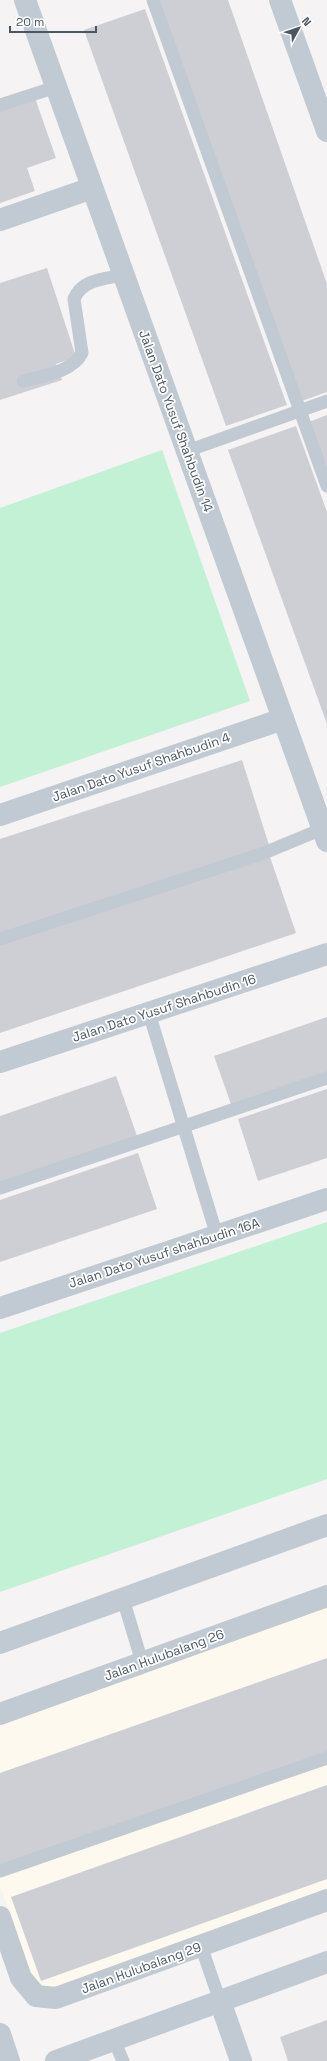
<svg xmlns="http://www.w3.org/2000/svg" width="327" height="2061" font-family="'Space Grotesk',sans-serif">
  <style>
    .commercial { fill: #fdf9ef }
    .green { fill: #c3f1d5 }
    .building { fill: #cdcfd5 }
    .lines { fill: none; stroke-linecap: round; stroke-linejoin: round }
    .lane { stroke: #c1cad2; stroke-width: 13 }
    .street { stroke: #c1cad2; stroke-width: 22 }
    .labels { text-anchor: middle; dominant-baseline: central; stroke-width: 3.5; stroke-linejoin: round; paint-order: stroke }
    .street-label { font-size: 13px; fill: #4a5661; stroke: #fff }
  </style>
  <rect width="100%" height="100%" fill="#f5f3f3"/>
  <polygon class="commercial" points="327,1606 327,1890 54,1988 44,1986 30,1972 0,1886 0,1726"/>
  <g class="green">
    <polygon points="162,450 250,701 0,787 0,508"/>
    <polygon points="327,1222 327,1479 0,1592 0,1333"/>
  </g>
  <g class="building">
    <polygon points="159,0 228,0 327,284 327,392 299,402"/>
    <polygon points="145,9 287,405 226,426 84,30"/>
    <polygon points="35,98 56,158 27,168 35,191 0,203 0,110"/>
    <polygon points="47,268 76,357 56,364 62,380 0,400 0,283"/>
    <polygon points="327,415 327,480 306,423"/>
    <polygon points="296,426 327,512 327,724 228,450"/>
    <polygon points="242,760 269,845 0,933 0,839"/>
    <polygon points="269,854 296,933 0,1033 0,944"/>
    <polygon points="327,1017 327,1074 232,1107 214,1056"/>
    <polygon points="116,1076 137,1136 0,1183 0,1116"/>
    <polygon points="327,1089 327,1158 258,1181 238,1119"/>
    <polygon points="138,1153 157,1209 0,1262 0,1200"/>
    <polygon points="327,1658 327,1752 0,1867 0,1773"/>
    <polygon points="327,1785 327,1879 41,1981 11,1897"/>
    <polygon points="327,2020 327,2061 288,2061 280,2037"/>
  </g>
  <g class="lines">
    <g class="lane">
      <polyline points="153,0 327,486"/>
      <polyline points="0,105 56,87"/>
      <path d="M23 381C42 376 73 372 82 353L74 299C82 279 105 279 123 275"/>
      <polyline points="187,451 327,401"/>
      <polyline points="0,939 264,853 322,829"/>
      <polyline points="149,1013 217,1236"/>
      <polyline points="0,1188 327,1078"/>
      <polyline points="123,1599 142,1662"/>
      <polyline points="0,1871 327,1758"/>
      <polyline points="201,1946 220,2001"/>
      <polyline points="114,2040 123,2061"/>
    </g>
    <g class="street">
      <polyline points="25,0 327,841"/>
      <polyline points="280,0 327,131"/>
      <polyline points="0,220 92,188"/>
      <polyline points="0,815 283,719"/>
      <polyline points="0,1062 327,954"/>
      <polyline points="0,1308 327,1199"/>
      <polyline points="0,1643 327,1525"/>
      <polyline points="0,1714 327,1596"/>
      <polyline points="0,1917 21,1978 36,1996 56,1998 327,1900"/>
      <polyline points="220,2001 241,2061"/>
      <polyline points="0,2034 9,2061"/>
      <polyline points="56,2061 327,1962"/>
    </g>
  </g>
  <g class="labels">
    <g class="street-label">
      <text transform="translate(176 421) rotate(70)">Jalan Dato Yusuf Shahbudin 14</text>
      <text transform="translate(141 767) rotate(-19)">Jalan Dato Yusuf Shahbudin 4</text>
      <text transform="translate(164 1008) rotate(-18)">Jalan Dato Yusuf Shahbudin 16</text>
      <text transform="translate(164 1253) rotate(-18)">Jalan Dato Yusuf shahbudin 16A</text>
      <text transform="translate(164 1655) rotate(-20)">Jalan Hulubalang 26</text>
      <text transform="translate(141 1968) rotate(-20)">Jalan Hulubalang 29</text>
    </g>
  </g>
  <g transform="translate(299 28) rotate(50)" stroke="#ffffff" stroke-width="3" paint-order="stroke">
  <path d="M0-3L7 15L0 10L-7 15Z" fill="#4a5661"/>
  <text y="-6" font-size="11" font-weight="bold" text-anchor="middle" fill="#4a5661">N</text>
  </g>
  <path d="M10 26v6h86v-6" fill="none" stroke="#4a5661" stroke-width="2"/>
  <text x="16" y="26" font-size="12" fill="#4a5661" stroke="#ffffff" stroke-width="3" paint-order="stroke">20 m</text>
</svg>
